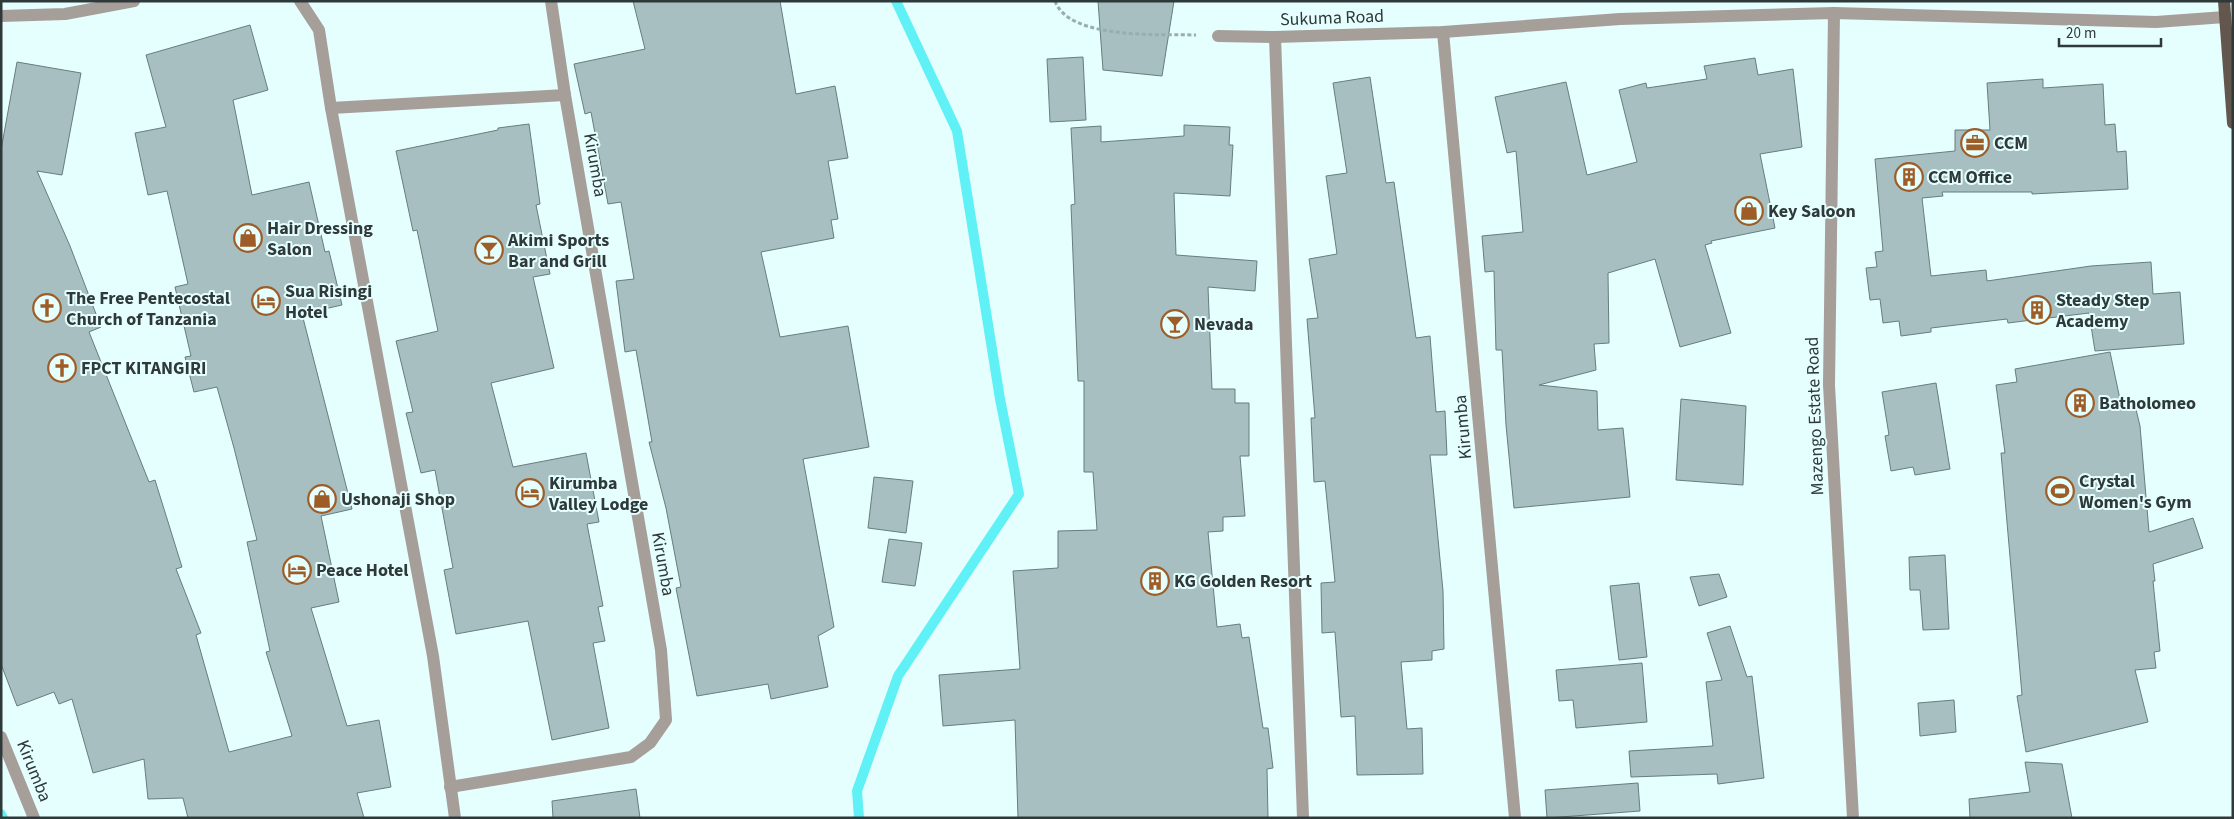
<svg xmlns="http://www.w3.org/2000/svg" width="2234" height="819" font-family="'Source Sans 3',sans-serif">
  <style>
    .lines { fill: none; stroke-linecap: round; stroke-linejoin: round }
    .stream { stroke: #60f1f6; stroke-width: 10 }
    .building { fill: #a7bfc0; stroke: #677d7e }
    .path { stroke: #9aadad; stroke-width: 3; stroke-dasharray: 4 2.5; stroke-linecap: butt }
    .street { stroke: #a69e99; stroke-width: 12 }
    .primary { stroke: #62564d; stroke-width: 12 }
    .labels { text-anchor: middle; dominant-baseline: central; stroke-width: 4; stroke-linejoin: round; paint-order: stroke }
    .street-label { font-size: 18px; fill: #2f3939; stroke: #e5fefe }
    .poi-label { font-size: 18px; font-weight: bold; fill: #2f3939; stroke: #e5fefe; text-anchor: start }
  </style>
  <rect width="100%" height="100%" fill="#e5fefe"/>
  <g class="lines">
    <g class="stream">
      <polyline points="1,814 3,818"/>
      <polyline points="859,818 857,791 898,676 1019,494 1000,399 957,131 896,1"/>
    </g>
  </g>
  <g class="building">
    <polygon points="633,1 780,1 796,94 835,86 848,158 828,161 838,219 831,220 834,238 761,252 780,337 848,326 869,447 803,459 834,627 818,636 828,687 771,699 768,684 697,696 676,588 681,587 666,508 649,442 652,442 636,350 625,352 616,281 634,279 621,202 608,204 591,112 585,114 574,64 645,49"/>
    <polygon points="1098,1 1174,1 1162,76 1103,70"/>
    <polygon points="250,25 268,90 233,100 252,195 309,182 325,252 329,251 342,305 302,314 352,509 321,516 339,602 311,608 347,726 379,720 391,787 357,793 364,818 188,818 183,798 148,799 144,759 93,773 72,699 59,704 54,692 17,706 1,664 1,150 17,62 81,73 62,175 37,171 70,246 101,327 89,332 149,482 155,480 182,567 176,569 201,633 196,635 229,752 292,736 266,652 270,651 247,542 257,540 234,448 217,387 194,392 185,357 191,356 175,287 188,284 167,191 148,195 135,133 166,127 146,55"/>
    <polygon points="1083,57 1086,120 1050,122 1047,59"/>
    <polygon points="1755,58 1758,75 1793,69 1802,147 1760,154 1775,228 1711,241 1712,243 1705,245 1731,333 1680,347 1655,259 1608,273 1609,343 1594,344 1596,370 1539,385 1597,391 1598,430 1623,428 1630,497 1514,508 1506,425 1502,350 1496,350 1494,271 1485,272 1482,236 1523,232 1516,151 1507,153 1495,97 1566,82 1587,175 1637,162 1619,90 1646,83 1647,88 1707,79 1704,66"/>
    <polygon points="1370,77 1386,183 1394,182 1416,338 1430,336 1436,412 1445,411 1447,455 1430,455 1443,591 1444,649 1432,651 1432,660 1401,662 1407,729 1422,728 1423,774 1357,775 1355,716 1341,717 1335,632 1322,633 1321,583 1335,582 1325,481 1314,482 1311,418 1315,418 1307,319 1318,318 1309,259 1337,254 1326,176 1347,173 1333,83"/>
    <polygon points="2043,79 2043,88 2103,84 2105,125 2115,124 2117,152 2126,151 2128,189 2032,194 2032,192 1942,192 1943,196 1922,198 1931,276 1986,270 1987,281 2091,266 2151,262 2153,294 2180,292 2184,344 2095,351 2089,313 2008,323 2007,319 1931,328 1931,332 1901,336 1899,321 1883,323 1880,299 1870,300 1866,268 1877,267 1875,252 1883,251 1875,159 1955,151 1955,130 1990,130 1987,83"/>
    <polygon points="529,124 540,204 536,205 550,274 533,277 554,368 491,383 513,467 586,453 599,522 587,524 603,606 598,607 605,641 593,643 609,728 552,740 528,621 456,634 444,570 453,568 435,470 421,473 406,413 413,412 396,341 438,331 417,230 413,231 396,151 498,130 498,128"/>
    <polygon points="1184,125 1230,127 1229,145 1233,145 1230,196 1174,193 1176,255 1257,261 1255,291 1208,287 1212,389 1235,389 1235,403 1249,403 1249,456 1240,456 1245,516 1223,517 1223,531 1208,532 1217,627 1240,624 1242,638 1249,637 1263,728 1268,728 1273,768 1267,769 1268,818 1018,818 1015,720 943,726 939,675 1020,669 1013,571 1058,568 1058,531 1097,530 1093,472 1084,472 1084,381 1078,381 1071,205 1075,204 1071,128 1101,126 1101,142 1184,136"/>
    <polygon points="2110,352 2121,404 2134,401 2140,426 2149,532 2193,518 2203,548 2153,564 2155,581 2153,581 2160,651 2154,652 2156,668 2135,670 2148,722 2026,752 2017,696 2022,695 2001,453 2005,453 1996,385 2017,382 2015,369"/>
    <polygon points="1936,383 1950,469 1915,475 1913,467 1891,471 1885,436 1889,435 1882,392"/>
    <polygon points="1681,399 1746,406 1743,485 1676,480"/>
    <polygon points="874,477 913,481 906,533 868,528"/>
    <polygon points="889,539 922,543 915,586 882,582"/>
    <polygon points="1945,555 1949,629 1923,630 1920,590 1910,590 1909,557"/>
    <polygon points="1719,574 1727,597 1699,606 1690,577"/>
    <polygon points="1639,583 1647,657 1619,660 1610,586"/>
    <polygon points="1730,626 1747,677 1752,676 1764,778 1718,784 1717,774 1631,777 1629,751 1713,746 1706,682 1722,680 1707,633"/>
    <polygon points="1642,663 1647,722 1576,728 1573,700 1559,701 1556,670"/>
    <polygon points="1954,700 1956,732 1920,736 1918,703"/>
    <polygon points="2025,762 2062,764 2072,818 1970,818 1969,799 2030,792"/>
    <polygon points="1638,783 1640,811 1547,818 1545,790"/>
    <polygon points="636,789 640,818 553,818 552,801"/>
  </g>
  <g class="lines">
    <path class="path" d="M1055 1C1069 40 1161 34 1196 35"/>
    <g class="street">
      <polyline points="300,1 319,30 331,108 433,656 455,818"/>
      <polyline points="1834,13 1829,385 1853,818"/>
      <polyline points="1,16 65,14 134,1"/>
      <polyline points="1443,32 1515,818"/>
      <polyline points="1218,36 1275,37 1443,32 1620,19 1834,13 2156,22 2225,17"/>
      <polyline points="1275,37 1303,818"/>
      <polyline points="331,108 565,95"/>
      <polyline points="1,737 34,818"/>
      <polyline points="450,787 631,757 650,743 666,720 661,650 565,95 551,1"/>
    </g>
    <polyline class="primary" points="2224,1 2233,123"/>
  </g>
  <defs>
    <symbol id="office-ring" viewBox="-11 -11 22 22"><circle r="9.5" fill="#e5fefe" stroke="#9e5d27" stroke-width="1.5"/><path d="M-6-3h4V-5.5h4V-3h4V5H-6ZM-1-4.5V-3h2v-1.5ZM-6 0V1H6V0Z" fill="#9e5d27"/></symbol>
    <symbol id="building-ring" viewBox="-11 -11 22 22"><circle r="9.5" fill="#e5fefe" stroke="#9e5d27" stroke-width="1.5"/><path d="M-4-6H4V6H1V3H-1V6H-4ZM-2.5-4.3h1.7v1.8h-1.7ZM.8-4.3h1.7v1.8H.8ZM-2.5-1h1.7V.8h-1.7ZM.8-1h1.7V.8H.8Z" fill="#9e5d27"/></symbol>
    <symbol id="shop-ring" viewBox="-11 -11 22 22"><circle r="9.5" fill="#e5fefe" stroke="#9e5d27" stroke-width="1.5"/><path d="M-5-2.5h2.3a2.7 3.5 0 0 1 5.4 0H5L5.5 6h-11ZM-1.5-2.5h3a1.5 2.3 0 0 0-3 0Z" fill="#9e5d27"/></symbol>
    <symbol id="bar-ring" viewBox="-11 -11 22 22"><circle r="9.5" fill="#e5fefe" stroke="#9e5d27" stroke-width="1.5"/><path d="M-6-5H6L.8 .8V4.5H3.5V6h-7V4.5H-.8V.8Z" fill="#9e5d27"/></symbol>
    <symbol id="hotel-ring" viewBox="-11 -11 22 22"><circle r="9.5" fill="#e5fefe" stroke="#9e5d27" stroke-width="1.5"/><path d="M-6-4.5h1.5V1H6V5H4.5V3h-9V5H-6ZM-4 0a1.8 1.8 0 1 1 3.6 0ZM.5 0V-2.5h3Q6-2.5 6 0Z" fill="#9e5d27"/></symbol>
    <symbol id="church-ring" viewBox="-11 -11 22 22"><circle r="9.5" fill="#e5fefe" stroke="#9e5d27" stroke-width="1.5"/><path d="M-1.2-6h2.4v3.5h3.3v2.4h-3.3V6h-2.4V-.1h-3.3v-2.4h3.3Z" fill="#9e5d27"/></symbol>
    <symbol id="stadium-ring" viewBox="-11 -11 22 22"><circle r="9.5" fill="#e5fefe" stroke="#9e5d27" stroke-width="1.5"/><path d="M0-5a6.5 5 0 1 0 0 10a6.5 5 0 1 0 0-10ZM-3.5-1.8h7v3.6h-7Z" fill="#9e5d27"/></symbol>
  </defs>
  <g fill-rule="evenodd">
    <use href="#office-ring" x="1959" y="127" width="32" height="32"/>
    <use href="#building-ring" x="1893" y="161" width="32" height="32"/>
    <use href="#shop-ring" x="1733" y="195" width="32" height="32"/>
    <use href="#shop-ring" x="232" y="222" width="32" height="32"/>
    <use href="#bar-ring" x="473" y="234" width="32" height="32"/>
    <use href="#hotel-ring" x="250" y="285" width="32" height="32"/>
    <use href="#church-ring" x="31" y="292" width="32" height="32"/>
    <use href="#building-ring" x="2021" y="294" width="32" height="32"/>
    <use href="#bar-ring" x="1159" y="308" width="32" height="32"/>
    <use href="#church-ring" x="46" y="352" width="32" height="32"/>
    <use href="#building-ring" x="2064" y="387" width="32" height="32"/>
    <use href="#stadium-ring" x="2044" y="475" width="32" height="32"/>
    <use href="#hotel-ring" x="514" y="477" width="32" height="32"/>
    <use href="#shop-ring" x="306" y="483" width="32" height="32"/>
    <use href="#hotel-ring" x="281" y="554" width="32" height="32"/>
    <use href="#building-ring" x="1139" y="565" width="32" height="32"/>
  </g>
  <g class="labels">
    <g class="street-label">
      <text transform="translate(1332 18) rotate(-2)">Sukuma Road</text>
      <text transform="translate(595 165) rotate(80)">Kirumba</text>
      <text transform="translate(1815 416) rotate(-92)">Mazengo Estate Road</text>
      <text transform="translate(1463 427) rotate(-95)">Kirumba</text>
      <text transform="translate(663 564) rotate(80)">Kirumba</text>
      <text transform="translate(34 771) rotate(68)">Kirumba</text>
    </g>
    <g class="poi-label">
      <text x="1994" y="143">CCM</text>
      <text x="1928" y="177">CCM Office</text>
      <text x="1768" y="211">Key Saloon</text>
      <text x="267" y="228">Hair Dressing<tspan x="267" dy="21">Salon</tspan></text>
      <text x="508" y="240">Akimi Sports<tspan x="508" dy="21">Bar and Grill</tspan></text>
      <text x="285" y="291">Sua Risingi<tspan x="285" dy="21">Hotel</tspan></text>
      <text x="66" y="298">The Free Pentecostal<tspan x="66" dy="21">Church of Tanzania</tspan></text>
      <text x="2056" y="300">Steady Step<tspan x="2056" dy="21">Academy</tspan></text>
      <text x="1194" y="324">Nevada</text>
      <text x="81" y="368">FPCT KITANGIRI</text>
      <text x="2099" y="403">Batholomeo</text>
      <text x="2079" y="481">Crystal<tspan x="2079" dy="21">Women's Gym</tspan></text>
      <text x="549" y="483">Kirumba<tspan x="549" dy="21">Valley Lodge</tspan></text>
      <text x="341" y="499">Ushonaji Shop</text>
      <text x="316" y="570">Peace Hotel</text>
      <text x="1174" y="581">KG Golden Resort</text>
    </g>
  </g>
  <rect width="2234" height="819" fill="none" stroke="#2f3939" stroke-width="5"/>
  <path d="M2059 38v8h102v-8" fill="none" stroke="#2f3939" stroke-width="2.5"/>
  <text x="2066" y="38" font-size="15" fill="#2f3939" stroke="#e5fefe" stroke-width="4" paint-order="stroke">20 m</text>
</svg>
